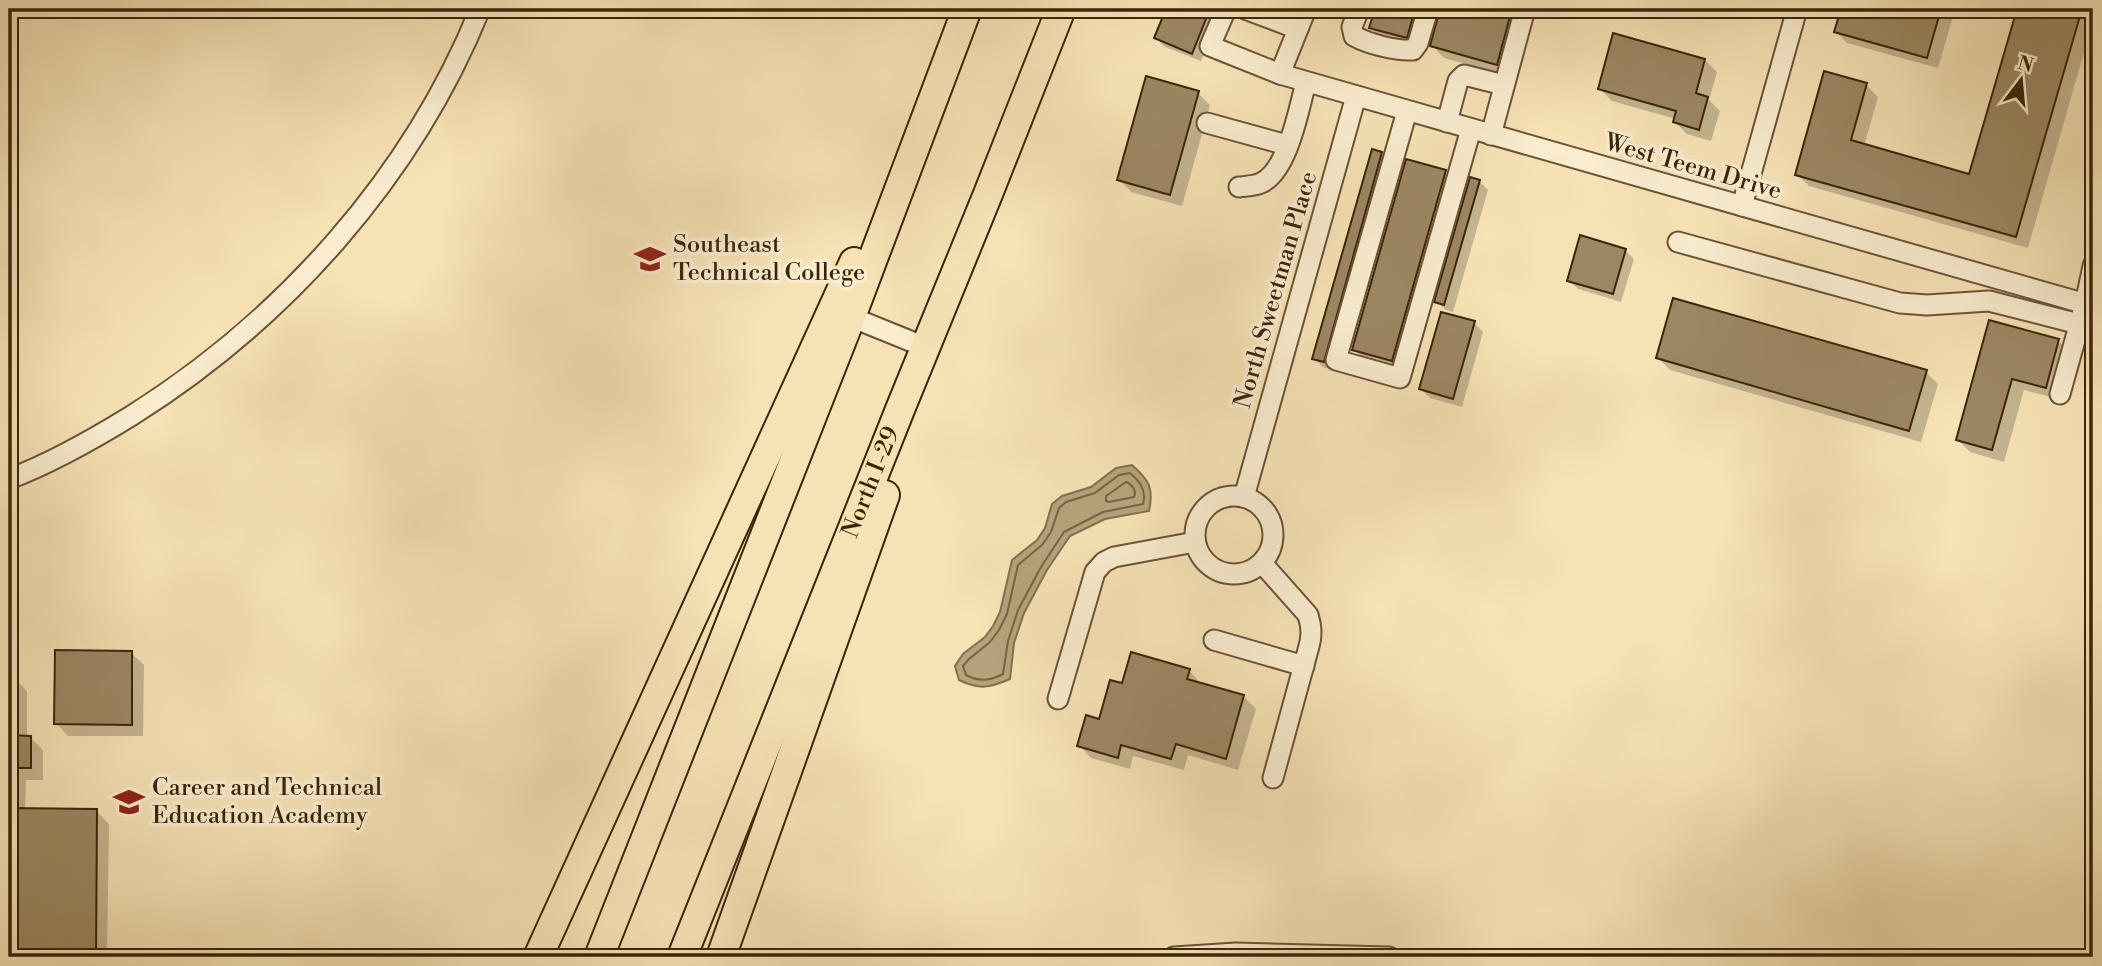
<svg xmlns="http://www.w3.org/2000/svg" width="2102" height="966" font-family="'Libre Bodoni',serif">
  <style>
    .water { fill: #b6a27b; stroke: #84704e; stroke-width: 2 }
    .shadow { fill: #0003 }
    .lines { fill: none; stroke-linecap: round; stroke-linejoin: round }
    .shore { stroke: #786442; stroke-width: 2 }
    .building { fill: #9c8763; stroke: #3a250a; stroke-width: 2 }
    .minor-casing { stroke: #695435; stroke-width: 23 }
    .highway-casing { stroke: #3a250a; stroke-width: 32 }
    .minor { stroke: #f9eccf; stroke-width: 19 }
    .highway { stroke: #f6e2b5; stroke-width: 28 }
    .labels { text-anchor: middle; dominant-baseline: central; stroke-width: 7; stroke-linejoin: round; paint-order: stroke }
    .street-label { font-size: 24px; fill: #3a250a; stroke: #f9eccf }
    .poi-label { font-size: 24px; fill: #3a250a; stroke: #f9eccf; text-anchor: start }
  </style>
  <rect width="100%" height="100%" fill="#f6e2b5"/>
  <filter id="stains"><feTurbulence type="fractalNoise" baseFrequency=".00286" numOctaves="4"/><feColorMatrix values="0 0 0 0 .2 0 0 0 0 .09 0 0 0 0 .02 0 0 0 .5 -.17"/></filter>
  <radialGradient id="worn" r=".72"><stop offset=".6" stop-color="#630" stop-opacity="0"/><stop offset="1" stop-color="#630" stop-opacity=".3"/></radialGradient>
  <path class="water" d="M1132 465C1149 480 1154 488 1149 511L1105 519 1070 536 1047 570 1024 613 1014 643 1010 679C989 688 980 690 959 680L955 666 963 654 985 637 993 626 1000 612 1012 560 1037 540 1045 528 1052 504 1062 496 1091 487 1116 468Z"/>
  <g class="shadow">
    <polygon points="1168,9 1223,9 1201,61 1165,47 1156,38"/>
    <polygon points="1376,9 1529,9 1509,76 1444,58 1432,45 1441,9 1432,11 1419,49 1383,40 1371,28"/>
    <polygon points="1842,9 1893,9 1899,10 1899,9 1955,10 1938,68 1847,43 1836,32"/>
    <polygon points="2019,9 2093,9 2093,21 2028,248 1809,186 1797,174 1866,85 1878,97 1864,146 1971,176"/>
    <polygon points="1705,60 1717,72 1709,100 1720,111 1711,141 1687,134 1675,122 1676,119 1612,101 1600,89"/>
    <polygon points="1198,93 1210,105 1182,206 1131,192 1119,179"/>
    <polygon points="1373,151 1382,154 1391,163 1333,370 1323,367 1314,358"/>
    <polygon points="1407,161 1446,172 1458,184 1404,372 1366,362 1354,349"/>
    <polygon points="1479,181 1488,190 1453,312 1446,310 1436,301"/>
    <polygon points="1625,250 1634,259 1621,302 1578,289 1569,280"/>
    <polygon points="1990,322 2058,341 2071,353 2058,399 2024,390 2004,462 1970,452 1958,440"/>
    <polygon points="1474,323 1483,332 1462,407 1430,398 1421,389"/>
    <polygon points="1658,358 1926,372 1938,384 1921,442 1670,370"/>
    <polygon points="131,653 144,665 143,736 68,736 56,723"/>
    <polygon points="1189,670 1201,684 1243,696 1256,709 1238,770 1188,755 1184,770 1133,756 1130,769 1091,758 1079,745 1100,721 1124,685"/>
    <polygon points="9,679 15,679 27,691 27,737 30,737 43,750 43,780 26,780 25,810 96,811 109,824 107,957 9,957"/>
  </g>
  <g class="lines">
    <g class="shore">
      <path d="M1130 473C1140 481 1147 491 1143 504L1103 512 1064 532 1041 567 1018 610 1008 641 1003 674C990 681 979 682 966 675L963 666 969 659 990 642 999 630 1007 614 1018 565 1042 545 1051 532 1059 508 1066 502 1095 493 1119 475Z"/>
      <path d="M1126 482C1132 484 1137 491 1134 497L1109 502 1106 501V496Z"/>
    </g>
  </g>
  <g class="building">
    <polygon points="1166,9 1210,9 1192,54 1154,38"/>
    <polygon points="1375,9 1415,9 1407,38 1369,28"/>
    <polygon points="1440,9 1512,9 1497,65 1430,46"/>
    <polygon points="1841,9 1941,9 1927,58 1834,32"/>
    <polygon points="2017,9 2082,9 2016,237 1795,175 1824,71 1867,83 1851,140 1969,174"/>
    <polygon points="1613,33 1705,59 1696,93 1708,97 1699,130 1673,122 1676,111 1598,89"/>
    <polygon points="1146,76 1199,91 1170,195 1117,180"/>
    <polygon points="1372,149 1382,152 1324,362 1312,359"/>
    <polygon points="1406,159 1446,170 1392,361 1352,350"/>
    <polygon points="1470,177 1480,180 1444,305 1434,302"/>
    <polygon points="1580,235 1626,249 1613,294 1567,281"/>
    <polygon points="1673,298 1927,370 1909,431 1656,358"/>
    <polygon points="1441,312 1475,321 1453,399 1419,389"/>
    <polygon points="1989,320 2059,339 2046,388 2012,379 1992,450 1956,440"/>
    <polygon points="55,650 132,651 132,725 54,724"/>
    <polygon points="1131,652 1190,669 1187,679 1244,695 1226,759 1176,744 1171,759 1121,745 1118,758 1077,746 1086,715 1099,719 1110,680 1122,683"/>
    <polygon points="9,735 31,736 31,768 9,768"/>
    <polygon points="9,808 97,809 96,957 9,957"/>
  </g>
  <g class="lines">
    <defs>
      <g id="minor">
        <polyline points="1226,9 1210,46 1280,74 2093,306"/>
        <polyline points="1245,9 1298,29"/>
        <path d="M1359 9 1352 27 1354 36C1369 44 1395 51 1413 50L1418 43 1428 9"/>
        <polyline points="1280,74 1306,9"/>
        <polyline points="1407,111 1336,360 1400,378 1471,129"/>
        <polyline points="1447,122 1458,81 1464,75 1504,85"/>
        <polyline points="1207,123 1287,145"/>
        <polyline points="1491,135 1525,9"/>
        <path d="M1239 187C1246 186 1255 186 1261 183 1288 171 1299 108 1306 82"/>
        <polyline points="1742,206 1797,9"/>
        <polyline points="1678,242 1900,303 1927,305 1989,301 2079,324"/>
        <polyline points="851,317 925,347"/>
        <polyline points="2060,394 2085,304 2093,266"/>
        <path d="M9 479C52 463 92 440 131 416 284 320 412 177 480 9"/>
        <circle cx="1234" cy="535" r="39"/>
        <polyline points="1244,497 1356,96"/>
        <path d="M1262 563 1308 615C1312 628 1312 637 1308 650L1273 778"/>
        <polyline points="1214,640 1304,666"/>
        <polyline points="1058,699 1095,572 1104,562 1114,557 1195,542"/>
        <polyline points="1174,957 1236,953 1389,957"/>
      </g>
      <g id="highway">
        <polyline points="538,957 854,262"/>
        <polyline points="599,957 851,317 967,9"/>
        <path id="s1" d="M682 957 901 407 988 194 1061 9"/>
        <polyline points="721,957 885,495"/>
      </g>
    </defs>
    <use href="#minor" class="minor-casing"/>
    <use href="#highway" class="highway-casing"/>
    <use href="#minor" class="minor"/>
    <use href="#highway" class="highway"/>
  </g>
  <defs>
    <symbol id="university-bare" viewBox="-9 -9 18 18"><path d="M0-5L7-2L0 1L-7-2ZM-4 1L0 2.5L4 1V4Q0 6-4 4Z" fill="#8f2418" stroke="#f9eccf" stroke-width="2.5" paint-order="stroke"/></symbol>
    <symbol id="school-bare" viewBox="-9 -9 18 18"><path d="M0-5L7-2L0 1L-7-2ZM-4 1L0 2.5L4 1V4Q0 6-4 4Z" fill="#8f2418" stroke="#f9eccf" stroke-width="2.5" paint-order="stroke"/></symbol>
  </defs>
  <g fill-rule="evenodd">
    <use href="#university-bare" x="628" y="237" width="44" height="44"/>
    <use href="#school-bare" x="107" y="780" width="44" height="44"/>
  </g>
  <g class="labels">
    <g class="street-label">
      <text transform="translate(1693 167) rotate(16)">West Teem Drive</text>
      <text transform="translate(1276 290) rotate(-74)">North Sweetman Place</text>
      <text stroke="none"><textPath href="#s1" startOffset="511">North I-29</textPath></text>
    </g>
    <g class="poi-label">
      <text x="673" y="245">Southeast<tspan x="673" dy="28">Technical College</tspan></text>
      <text x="152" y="788">Career and Technical<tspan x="152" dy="28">Education Academy</tspan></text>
    </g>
  </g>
  <rect width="2102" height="966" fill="none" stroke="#f6e2b5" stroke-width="35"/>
  <rect x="10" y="10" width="2081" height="945" fill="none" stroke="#3a250a" stroke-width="3.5"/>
  <rect x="18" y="18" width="2067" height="931" fill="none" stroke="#3a250a" stroke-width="2"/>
  <g transform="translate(2021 80) rotate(16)" stroke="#f9eccf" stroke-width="5" paint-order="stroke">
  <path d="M0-5L12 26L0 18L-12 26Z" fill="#3a250a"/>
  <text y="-10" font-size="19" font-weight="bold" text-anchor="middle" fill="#3a250a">N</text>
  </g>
  <rect width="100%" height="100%" filter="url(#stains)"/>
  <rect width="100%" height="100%" fill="url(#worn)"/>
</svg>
